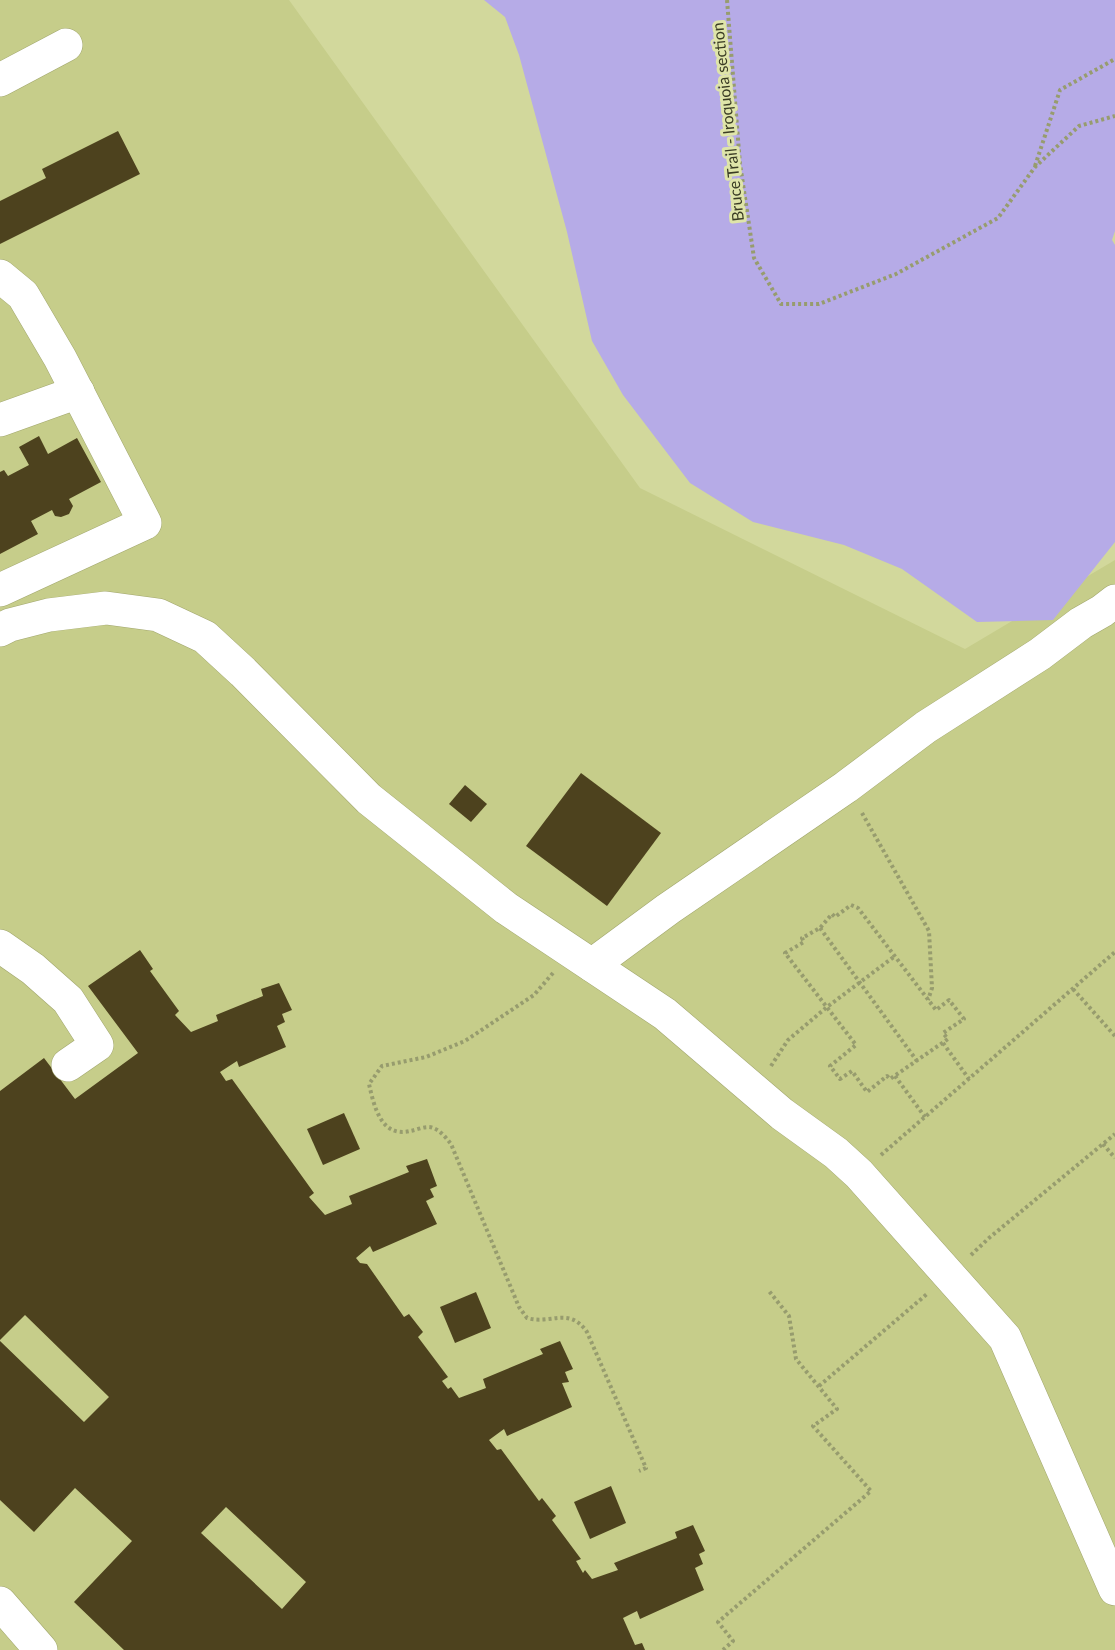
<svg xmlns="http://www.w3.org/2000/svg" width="1115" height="1650" font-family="Lato,sans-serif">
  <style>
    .built { fill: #c6cd8a }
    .green { fill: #b6abe7 }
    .building { fill: #4d421e; fill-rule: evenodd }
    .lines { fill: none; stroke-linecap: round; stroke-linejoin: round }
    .minor-casing { stroke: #a2a76e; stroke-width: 34 }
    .path { stroke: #979c6e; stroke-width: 4; stroke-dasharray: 3 3; stroke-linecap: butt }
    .minor { stroke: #fff; stroke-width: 33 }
    .labels { text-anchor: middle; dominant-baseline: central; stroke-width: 6; stroke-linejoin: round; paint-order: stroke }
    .street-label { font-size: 16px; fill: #3a3c24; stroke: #dfe5a9 }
  </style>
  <rect width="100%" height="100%" fill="#d2d89c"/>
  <polygon class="built" points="0,0 289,0 640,488 965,649 1115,560 1115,1650 0,1650"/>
  <polygon class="green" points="484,0 1115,0 1115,231 1112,240 1115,245 1115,542 1053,620 977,622 902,569 844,545 753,522 690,483 623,395 592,341 567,232 519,55 505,17"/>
  <g class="building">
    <polygon points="118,131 140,174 0,244 0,201 46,178 42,169"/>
    <polygon points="39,436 48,454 77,438 101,482 69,499 73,506 69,514 61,517 55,516 52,510 31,521 38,534 0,554 0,472 4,470 8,476 29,465 19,447"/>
    <polygon points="581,773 661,833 607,906 526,846"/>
    <polygon points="465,785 487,804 471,822 449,804"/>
    <path d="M140 950 153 969 150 971 179 1011 175 1015 191 1032 218 1021 216 1015 263 996 261 989 279 983 292 1010 282 1014 285 1022 277 1026 286 1047 239 1067 237 1061 220 1072 226 1081 232 1079 314 1193 309 1197 325 1215 352 1204 349 1196 409 1172 406 1166 427 1159 437 1186 430 1189 434 1197 426 1201 437 1224 373 1252 370 1246 356 1258 360 1263 367 1264 404 1317 409 1314 423 1332 418 1337 448 1377 442 1381 448 1389 451 1387 459 1398 486 1388 483 1379 543 1354 540 1349 560 1341 573 1369 565 1372 569 1382 562 1383 572 1407 507 1436 504 1429 489 1440 497 1450 501 1449 539 1501 542 1498 556 1516 552 1520 581 1559 576 1561 583 1573 585 1570 592 1579 618 1570 614 1563 677 1538 675 1532 693 1525 705 1551 699 1554 703 1564 695 1568 704 1590 640 1619 637 1611 623 1618 635 1645 642 1643 645 1650H124L74 1602 132 1541 75 1488 34 1532 0 1500V1341L84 1422 109 1397 25 1315 0 1340V1091L44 1058 75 1099 138 1053 88 986ZM226 1507 306 1582 282 1609 201 1533Z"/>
    <polygon points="344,1113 360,1149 323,1165 307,1129"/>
    <polygon points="476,1292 491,1328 455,1343 440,1307"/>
    <polygon points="611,1486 626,1523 590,1539 574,1502"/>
  </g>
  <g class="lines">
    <defs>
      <g id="minor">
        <polyline points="0,80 66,45"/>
        <polyline points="0,276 23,295 60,358 145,523 0,590"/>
        <polyline points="0,420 78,392"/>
        <polyline points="0,630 10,625 49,615 106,608 158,615 205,637 243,672 369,799 506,908 665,1014 782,1114 836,1153 859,1174 1005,1338 1115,1589"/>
        <polyline points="0,946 33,969 68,1000 97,1045 68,1065"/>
        <polyline points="592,965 668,909 846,787 926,727 1040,654 1081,623 1102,611 1115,601"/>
        <polyline points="0,1603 41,1650"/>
      </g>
    </defs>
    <use href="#minor" class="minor-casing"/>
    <g class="path">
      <polyline points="727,0 740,164 754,258 781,304 819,304 896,274 998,218 1035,167 1079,126 1115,116"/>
      <polyline points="1035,166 1060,90 1115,59"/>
      <polyline points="862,813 929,931 932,988 928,1000"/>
      <polygon points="851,905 858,908 936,1010 949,1000 964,1019 943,1033 948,1039 890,1079 887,1076 867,1092 852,1071 840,1079 830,1066 856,1045 785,953 804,942 802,938 820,928 832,914 835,917"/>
      <polyline points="820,928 917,1061"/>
      <path d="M553 973 534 995 465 1041 426 1057 382 1066 369 1084C374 1106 381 1138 410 1131 417 1130 426 1125 433 1128 440 1130 446 1138 451 1144L519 1307 527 1318C551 1325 569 1306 587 1332L646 1468 639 1471"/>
      <polyline points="1073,989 1115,1036"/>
      <polyline points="943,1043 969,1079"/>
      <polyline points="771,1066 788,1040 827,1007 895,956"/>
      <polyline points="895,1076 925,1117"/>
      <polyline points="1103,1144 1115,1158"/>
      <polyline points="881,1155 1115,952"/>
      <polyline points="971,1255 989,1238 1115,1134"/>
      <polyline points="819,1386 927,1294"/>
      <polyline points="723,1650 733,1641 718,1622 871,1491 813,1426 837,1409 796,1359 789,1316 769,1291"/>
    </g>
    <use href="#minor" class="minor"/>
  </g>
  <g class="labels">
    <g class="street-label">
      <text transform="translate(727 122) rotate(-96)">Bruce Trail - Iroquoia section</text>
    </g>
  </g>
</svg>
